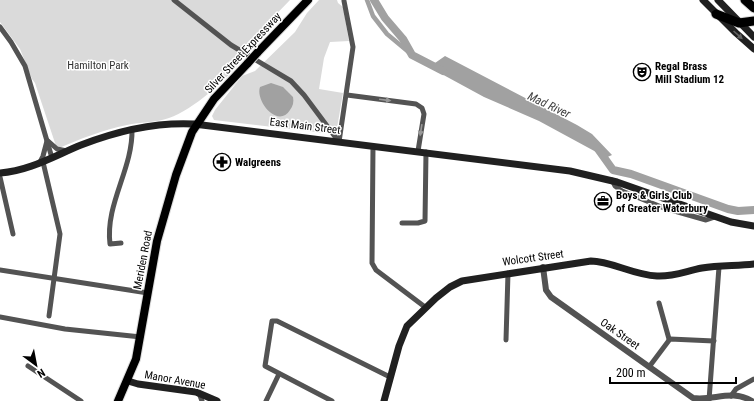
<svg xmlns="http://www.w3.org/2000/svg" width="754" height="401" font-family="'Roboto Condensed',sans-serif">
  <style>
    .green { fill: #dadada }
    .water { fill: #a1a1a1 }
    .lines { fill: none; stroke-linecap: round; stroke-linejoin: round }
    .canal { stroke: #a1a1a1; stroke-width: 4.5 }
    .river { stroke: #a1a1a1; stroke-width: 8 }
    .primary-casing { stroke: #dbdbdb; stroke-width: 10 }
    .motorway-casing { stroke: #dbdbdb; stroke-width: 11 }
    .minor { stroke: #535353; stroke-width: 5 }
    .tertiary { stroke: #535353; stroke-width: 6 }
    .secondary { stroke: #202020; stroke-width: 7 }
    .primary { stroke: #000; stroke-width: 8 }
    .motorway { stroke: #000; stroke-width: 9 }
    .primary-bridge-casing { stroke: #dbdbdb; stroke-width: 10; stroke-linecap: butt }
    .primary-bridge { stroke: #000; stroke-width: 8 }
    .oneway { fill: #636363 }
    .oneway2 { fill: #989898 }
    .labels { text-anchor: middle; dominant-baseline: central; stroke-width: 3; stroke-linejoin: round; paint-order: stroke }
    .street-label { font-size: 11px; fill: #000; stroke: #fff }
    .park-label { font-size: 11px; fill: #313131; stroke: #fff }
    .poi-label { font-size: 11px; font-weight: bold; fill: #000; stroke: #fff; text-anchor: start }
    .water-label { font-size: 12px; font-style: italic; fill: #424242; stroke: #fff }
  </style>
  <rect width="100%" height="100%" fill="#fff"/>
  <g class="green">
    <path d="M0 0H290L237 55 242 60C227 79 193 110 169 118 156 123 140 122 127 125 102 130 80 139 57 149L35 83 32 79 20 49 0 22Z"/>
    <polygon points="319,0 337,0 338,3 343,7 349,41 330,42 324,58 319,89 343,93 337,128 324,133 214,120 212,116 215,110 242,76 255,71 295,32 307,13"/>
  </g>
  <g class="water">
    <polygon points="445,56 577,125 592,134 612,155 603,159 598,153 539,121 484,97 438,72 435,68 435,63"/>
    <path d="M271 83 283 87 293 97C294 102 293 106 290 110 278 129 255 101 260 87Z"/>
  </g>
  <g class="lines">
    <polyline class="canal" points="367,0 373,16 387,34 411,54"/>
    <g class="river">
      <polyline points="374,0 385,18 403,39 412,55 443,71"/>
      <polyline points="598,149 613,170 631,174 728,209 738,211 754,210"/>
    </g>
    <defs>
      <g id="primary">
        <polyline points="257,53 308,0"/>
        <polyline points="118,401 136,359 157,241 176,175 192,132 214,99 248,63"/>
      </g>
      <g id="motorway">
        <polyline points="745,0 754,8"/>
        <polyline points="716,14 739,23 754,21"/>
      </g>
    </defs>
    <use href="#primary" class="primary-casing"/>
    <use href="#motorway" class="motorway-casing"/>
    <g class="minor">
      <polyline points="174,0 231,45 291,81 304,95 339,142"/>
      <polyline points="0,27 11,42 25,66 52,158"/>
      <polyline points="347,95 416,104 422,108 424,114 418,151"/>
      <polyline points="48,141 57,149 67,151"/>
      <polyline points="339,142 353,47 344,1"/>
      <polyline points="373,146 372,263 376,270 425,307"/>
      <polyline points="43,162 60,234 49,316"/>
      <polyline points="39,164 43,156 47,141"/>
      <polyline points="0,177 13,234"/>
      <polyline points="612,180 615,186 622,191 664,208 706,220 715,217"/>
      <polyline points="402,223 418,223 425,221 426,152"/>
      <path d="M121 243 110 244C105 204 133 169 132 129"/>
      <polyline points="0,270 148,293"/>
      <polyline points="659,303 669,339"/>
      <polyline points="0,317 65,329 141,337"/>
      <polyline points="506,340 508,273"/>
      <polyline points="28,366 81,401"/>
      <polyline points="649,367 670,339 714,341"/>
      <polyline points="199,393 202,401"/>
      <polyline points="731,396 736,389 754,379"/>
      <polyline points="709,400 719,267"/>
      <polyline points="266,401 279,374"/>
      <polyline points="332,401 265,366 272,321 277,321 390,377"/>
    </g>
    <path class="tertiary" d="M543 267 546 290 551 297 693 398C714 401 731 389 752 401"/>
    <g class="secondary">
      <polyline points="703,0 736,33 754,49"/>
      <polyline points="718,0 754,37"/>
      <path d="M0 173C29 171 54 156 81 145 117 131 155 122 194 124L570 171 617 182 731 222 754 226"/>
      <polyline points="128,381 138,384 196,392 217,401"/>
      <path d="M384 401 399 346 407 326 436 298 450 287 462 281 591 261C611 261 633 275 657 276 673 277 686 271 702 268 719 265 737 266 754 264"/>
    </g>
    <use href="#primary" class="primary"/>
    <use href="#motorway" class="motorway"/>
    <defs>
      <polyline id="primary-bridge" points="248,63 257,53"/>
    </defs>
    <use href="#primary-bridge" class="primary-bridge-casing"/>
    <use href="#primary-bridge" class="primary-bridge"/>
  </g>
  <defs><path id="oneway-solid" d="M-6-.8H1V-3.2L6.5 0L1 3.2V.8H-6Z"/></defs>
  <use class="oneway" href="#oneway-solid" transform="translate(738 35) rotate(42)"/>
  <g class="oneway2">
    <use href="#oneway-solid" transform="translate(385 100) rotate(7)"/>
    <use href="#oneway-solid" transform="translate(421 130) rotate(99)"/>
  </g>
  <defs>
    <symbol id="theatre-ring" viewBox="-11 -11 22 22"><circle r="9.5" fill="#fff" stroke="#000" stroke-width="1.5"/><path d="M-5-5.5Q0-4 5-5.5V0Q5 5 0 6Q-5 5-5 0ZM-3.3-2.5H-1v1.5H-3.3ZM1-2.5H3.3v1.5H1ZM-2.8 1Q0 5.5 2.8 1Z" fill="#000"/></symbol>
    <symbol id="pharmacy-ring" viewBox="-11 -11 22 22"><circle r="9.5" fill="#fff" stroke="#000" stroke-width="1.5"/><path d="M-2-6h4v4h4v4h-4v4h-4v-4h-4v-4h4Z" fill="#000"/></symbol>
    <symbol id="office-ring" viewBox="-11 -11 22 22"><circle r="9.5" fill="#fff" stroke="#000" stroke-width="1.5"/><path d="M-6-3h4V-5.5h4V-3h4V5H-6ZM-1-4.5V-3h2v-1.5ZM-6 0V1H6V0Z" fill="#000"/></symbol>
  </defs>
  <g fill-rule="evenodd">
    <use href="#theatre-ring" x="632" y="62" width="20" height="20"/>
    <use href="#pharmacy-ring" x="212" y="152" width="20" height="20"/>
    <use href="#office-ring" x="593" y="191" width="20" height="20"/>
  </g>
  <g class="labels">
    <g class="street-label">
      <text transform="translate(243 53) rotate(-47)">Silver Street Expressway</text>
      <text transform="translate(305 126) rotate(7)">East Main Street</text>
      <text transform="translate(533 258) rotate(-8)">Wolcott Street</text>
      <text transform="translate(143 260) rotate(-79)">Meriden Road</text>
      <text transform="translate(620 334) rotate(35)">Oak Street</text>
      <text transform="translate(175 380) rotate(10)">Manor Avenue</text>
    </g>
    <g class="park-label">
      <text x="98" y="65">Hamilton Park</text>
    </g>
    <g class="poi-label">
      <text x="655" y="66">Regal Brass<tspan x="655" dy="13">Mill Stadium 12</tspan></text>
      <text x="235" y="162">Walgreens</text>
      <text x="616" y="195">Boys &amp; Girls Club<tspan x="616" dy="13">of Greater Waterbury</tspan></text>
    </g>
    <g class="water-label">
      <text transform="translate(549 105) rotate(25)">Mad River</text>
    </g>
  </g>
  <g transform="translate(36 365) rotate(148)" stroke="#ffffff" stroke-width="3" paint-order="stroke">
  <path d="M0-3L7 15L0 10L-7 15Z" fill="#000000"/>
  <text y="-6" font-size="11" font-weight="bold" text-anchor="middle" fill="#000000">N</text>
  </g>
  <path d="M610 377v6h126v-6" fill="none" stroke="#000000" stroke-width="2"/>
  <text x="616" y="377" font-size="12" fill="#000000" stroke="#ffffff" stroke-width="3" paint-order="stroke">200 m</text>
</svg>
